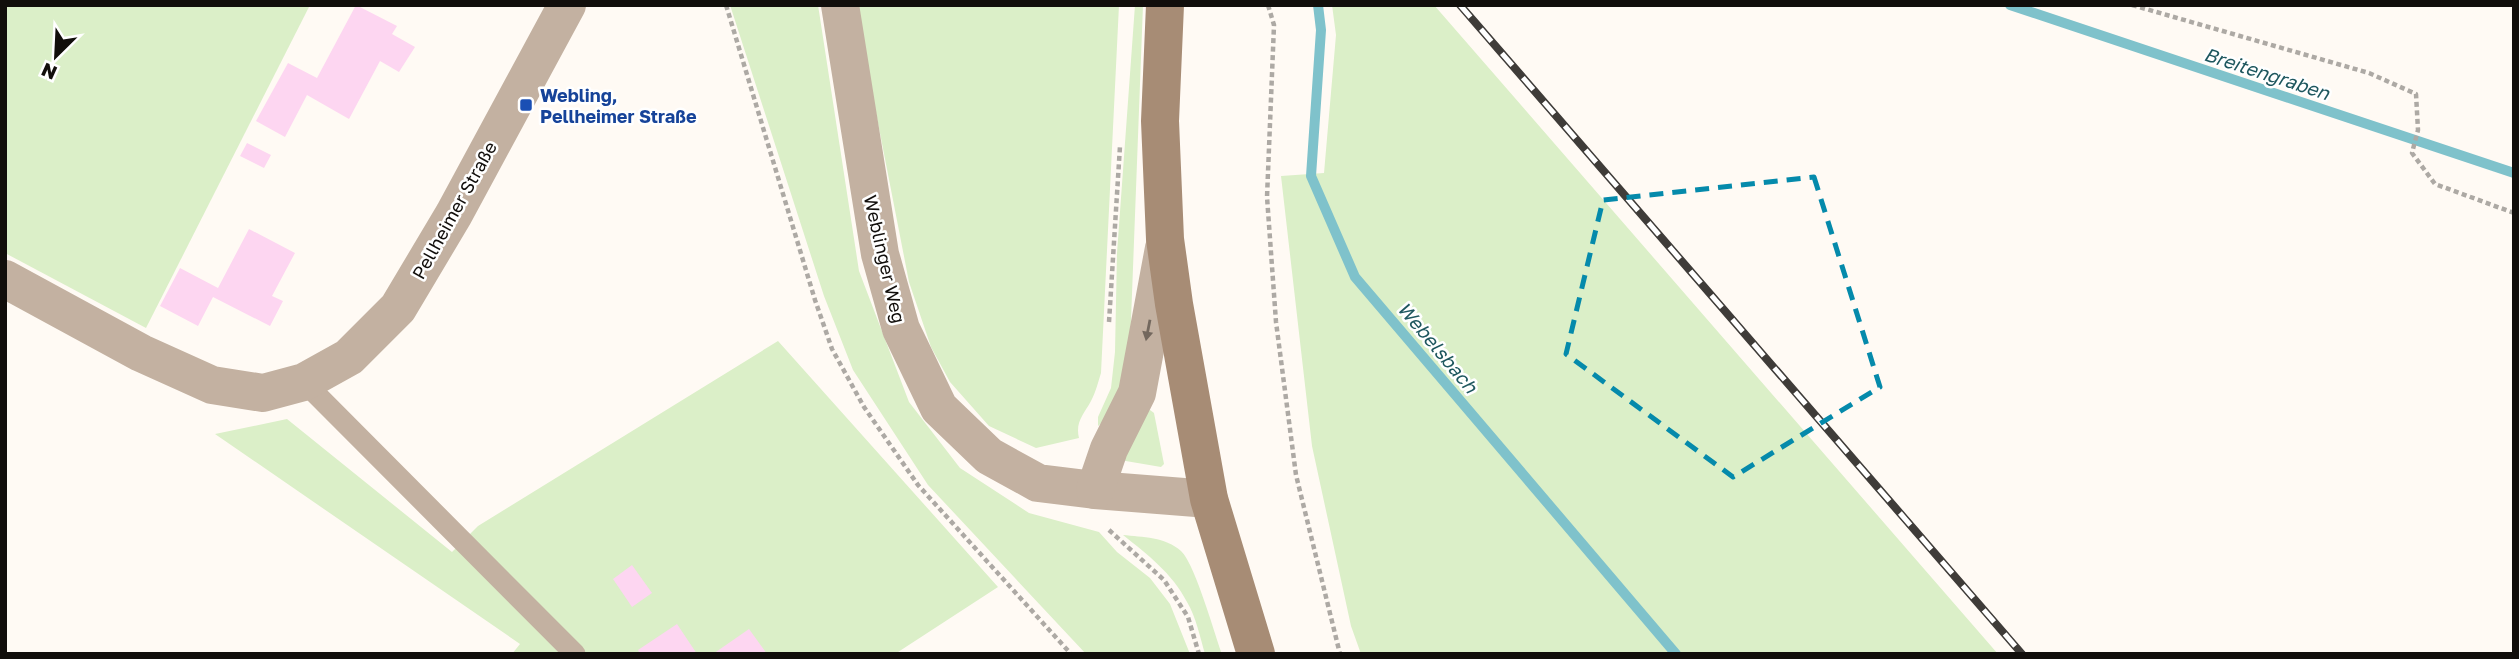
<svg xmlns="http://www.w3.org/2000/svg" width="2519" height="659" font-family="'Golos Text',sans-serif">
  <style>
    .green { fill: #dbefc8 }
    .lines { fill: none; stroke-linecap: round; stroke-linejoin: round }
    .stream { stroke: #7fc2cb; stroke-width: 10 }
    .building { fill: #fdd6f1 }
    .path { stroke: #ada9a4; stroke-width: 4.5; stroke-dasharray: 5 3.5; stroke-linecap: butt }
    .service { stroke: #c3b1a1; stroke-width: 21 }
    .minor { stroke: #c3b1a1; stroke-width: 38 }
    .tertiary { stroke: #c3b1a1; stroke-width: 38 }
    .secondary { stroke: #a78c75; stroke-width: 38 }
    .rail-casing { stroke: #3f3c39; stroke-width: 8 }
    .rail { stroke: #fff; stroke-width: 5; stroke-dasharray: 16; stroke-linecap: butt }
    .oneway { fill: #73685e }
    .marked { fill: none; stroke: #058aab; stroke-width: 5; stroke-dasharray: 14 9; stroke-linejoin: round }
    .transit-dot { fill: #1a4fb4; stroke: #fff; stroke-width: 2.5 }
    .labels { text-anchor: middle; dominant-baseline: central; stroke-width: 5; stroke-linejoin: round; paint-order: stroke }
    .transit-label { font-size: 18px; font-weight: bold; fill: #164399; stroke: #fff; text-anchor: start }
    .street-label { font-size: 18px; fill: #110e0b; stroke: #fff }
    .water-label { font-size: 19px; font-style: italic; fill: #1e575e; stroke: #fff }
  </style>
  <rect width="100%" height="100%" fill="#fffaf4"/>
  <g class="green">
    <polygon points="5,5 310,5 146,328 5,253"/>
    <polygon points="730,5 818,5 859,271 909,402 960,468 1029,513 1099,532 1117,552 1150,578 1170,604 1190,654 1086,654 928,485 853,370 824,296"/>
    <path d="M855 5H1119L1101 373C1098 382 1096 392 1091 401 1084 414 1075 422 1079 438L1036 448 989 426 950 382 931 347 909 282Z"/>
    <polygon points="1135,5 1143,5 1129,373 1107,418 1098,426 1098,417 1111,388 1115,352 1117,253"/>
    <polygon points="1332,5 1434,5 1998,654 1361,654 1351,626 1312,446 1281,176 1324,173 1336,35"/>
    <polygon points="778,341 998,587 895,654 512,654 520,644 215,434 287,419 452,552 478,526"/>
    <polygon points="1150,410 1154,413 1164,464 1161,467 1114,459 1146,412"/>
    <path d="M1123 535C1142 537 1166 537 1181 551 1195 564 1214 632 1222 654H1205C1200 637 1196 617 1187 602 1172 573 1148 555 1123 535Z"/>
  </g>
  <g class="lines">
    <g class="stream">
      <polyline points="1318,5 1321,30 1311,176 1355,277 1676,654"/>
      <polyline points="2010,5 2514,173"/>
    </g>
  </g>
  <g class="building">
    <polygon points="356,5 397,26 392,34 415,47 399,72 380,61 349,119 307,95 285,137 256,121 288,63 317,78"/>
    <polygon points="247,143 271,155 264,168 240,156"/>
    <polygon points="249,229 295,253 272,296 283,301 270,326 213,297 198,326 160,306 180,268 218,288"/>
    <polygon points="632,565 652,593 632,607 613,579"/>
    <polygon points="677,624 697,654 640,654 638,650"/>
    <polygon points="749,629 767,654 713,654"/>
  </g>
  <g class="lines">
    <g class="path">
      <polyline points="726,5 815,300 832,349 864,407 918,485 1071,654"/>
      <polyline points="1268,5 1274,25 1267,197 1276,322 1296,475 1340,654"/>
      <polyline points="2132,5 2369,73 2416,94 2418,130 2412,153 2435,184 2514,213"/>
      <polyline points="1109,322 1120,146"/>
      <polyline points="1109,530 1164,580 1188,617 1199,654"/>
    </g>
    <polyline class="service" points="304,382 575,654"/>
    <polyline class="minor" points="5,279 141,353 212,385 263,393 304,382 349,357 398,308 454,214 567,5"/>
    <g class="tertiary">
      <polyline points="840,5 880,254 901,329 939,408 989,456 1038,483 1095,490 1209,499"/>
      <polyline points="1095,490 1109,449 1137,393 1164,248"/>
    </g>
    <polyline class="secondary" points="1165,5 1160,121 1165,239 1174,304 1209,499 1256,654"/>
    <defs>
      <polyline id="rail" points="1460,5 2022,654"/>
    </defs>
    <use href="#rail" class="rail-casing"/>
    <use href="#rail" class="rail"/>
  </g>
  <defs><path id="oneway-solid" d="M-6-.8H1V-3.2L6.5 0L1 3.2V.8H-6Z" transform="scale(1.75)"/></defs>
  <use class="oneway" href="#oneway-solid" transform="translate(1148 330) rotate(101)"/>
  <path class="marked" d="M1814 177 1880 387 1733 477 1566 354 1603 200Z"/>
  <rect class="transit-dot" x="519" y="98" width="14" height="14" rx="3.5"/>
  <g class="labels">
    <g class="transit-label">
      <text x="540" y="95">Webling,<tspan x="540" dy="21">Pellheimer Straße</tspan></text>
    </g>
    <g class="street-label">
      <text transform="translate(454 210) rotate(-61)">Pellheimer Straße</text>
      <text transform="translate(885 259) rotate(77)">Weblinger Weg</text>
    </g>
    <g class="water-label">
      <text transform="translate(2267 73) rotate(18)">Breitengraben</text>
      <text transform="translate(1438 347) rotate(50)">Webelsbach</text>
    </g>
  </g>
  <rect width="2519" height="659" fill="none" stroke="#110e0b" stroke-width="14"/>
  <g transform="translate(56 56) rotate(204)" stroke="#ffffff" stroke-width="5" paint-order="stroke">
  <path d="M0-5L12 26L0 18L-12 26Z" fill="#110e0b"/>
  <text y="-10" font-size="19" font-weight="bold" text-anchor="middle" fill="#110e0b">N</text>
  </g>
</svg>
